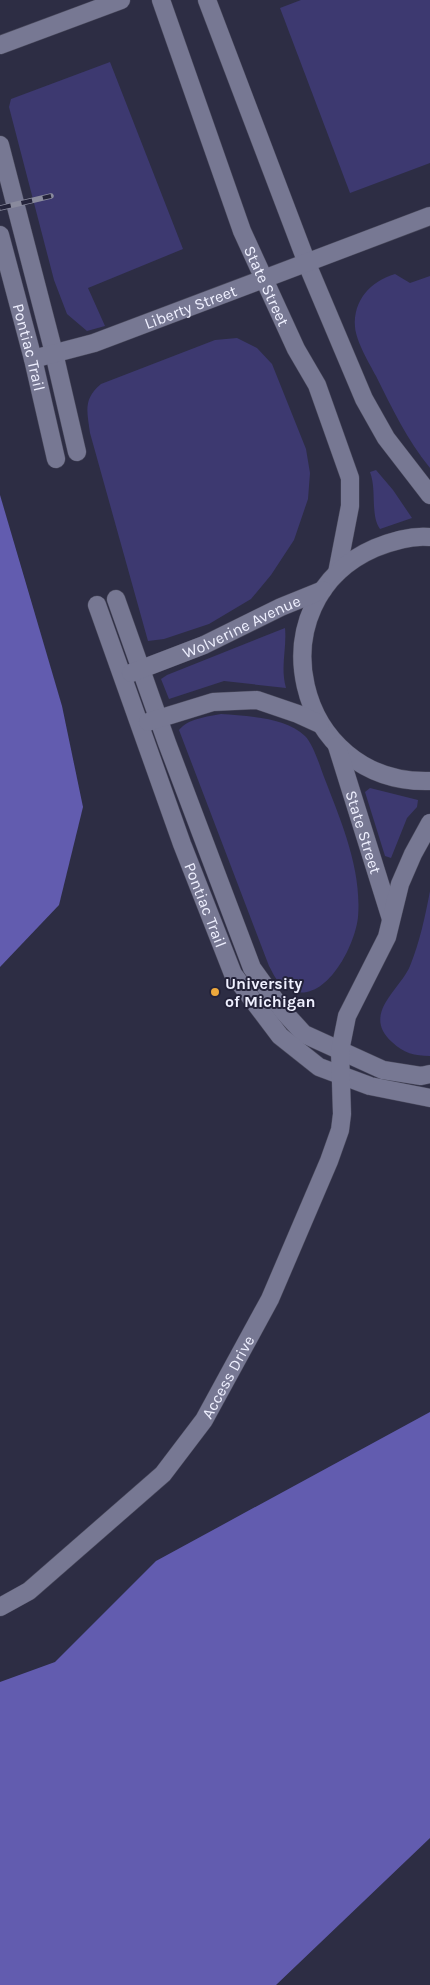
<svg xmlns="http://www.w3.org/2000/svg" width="430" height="1985" font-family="Karla,sans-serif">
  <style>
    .green { fill: #3d3970 }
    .forest { fill: #625caf }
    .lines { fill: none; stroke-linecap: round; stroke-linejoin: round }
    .lane-casing { stroke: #4a4a5d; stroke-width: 19 }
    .lane { stroke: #777893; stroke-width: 18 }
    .rail-casing { stroke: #898a9d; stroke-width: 5.5 }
    .rail { stroke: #24233a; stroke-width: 4; stroke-dasharray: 11; stroke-linecap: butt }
    .poi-dot { fill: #eda83c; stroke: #24233a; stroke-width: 2 }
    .labels { text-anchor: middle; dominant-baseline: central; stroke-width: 4; stroke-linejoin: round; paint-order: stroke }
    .street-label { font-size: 16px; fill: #eff0ff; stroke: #24233a }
    .poi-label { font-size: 16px; font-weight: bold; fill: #eff0ff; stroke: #24233a; text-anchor: start }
  </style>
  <rect width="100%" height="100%" fill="#2d2d44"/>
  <g class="green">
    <polygon points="301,0 430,0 430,163 350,193 280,8"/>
    <polygon points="110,62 183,249 88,288 105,326 87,331 67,314 54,280 9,107 11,99"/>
    <path d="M395 274 410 283 430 276V468C407 440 392 408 376 376 369 363 356 341 355 327 353 300 371 281 395 274Z"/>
    <path d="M237 338 257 348 272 364 306 449 310 473 308 499 294 540 271 575 251 599 209 624 164 639 148 641 90 433C87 411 83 399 101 384L215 340Z"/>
    <path d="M376 470 393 490 412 518 380 529C370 515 377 490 370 472Z"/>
    <path d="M285 628C287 649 280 666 286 688L224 681 169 699 161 679 167 675Z"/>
    <path d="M221 714C246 716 286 717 305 736 313 744 320 766 324 777 341 821 362 869 358 917 355 948 320 1015 282 985 276 981 272 971 269 966L179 730C189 718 207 717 221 714Z"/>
    <polygon points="370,788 418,800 417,807 407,818 391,858 385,856 365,792"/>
    <path d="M430 891V1056C415 1056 403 1053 392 1042 361 1014 400 990 410 966 420 941 425 917 430 891Z"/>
  </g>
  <g class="forest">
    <polygon points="0,495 62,706 83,807 59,905 0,967"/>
    <polygon points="430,1412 430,1838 276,1985 0,1985 0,1682 55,1662 156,1561"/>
  </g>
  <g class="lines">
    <defs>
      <g id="lane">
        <path id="s1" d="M161 0 242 231 296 349 317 385 350 478V506L337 573"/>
        <polyline points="207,0 310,271 364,399 386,438 430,495"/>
        <polyline points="0,45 121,0"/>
        <polyline points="0,145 54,353 77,452"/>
        <path id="s2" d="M0 235 33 359 56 459"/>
        <path id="s3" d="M33 359 94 343 430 216"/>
        <path d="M430 537C411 535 392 541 375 548 253 601 294 785 430 781"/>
        <polyline points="116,599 167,743 252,968 283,1011 304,1034 383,1070 421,1076 430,1074"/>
        <path id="s4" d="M97 605 182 844 233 974 280 1036 319 1067 370 1086 430 1098"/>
        <path id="s5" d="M131 673 204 645 281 607 323 590"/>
        <polyline points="148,722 213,702 257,700 298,714 320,724"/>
        <path id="s6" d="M337 746 391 919"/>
        <path id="s7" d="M0 1607 29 1591 163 1474 204 1420 270 1299 329 1161 340 1130 342 1114 340 1051 347 1016 387 937 400 884 413 854 430 823"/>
      </g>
    </defs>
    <use href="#lane" class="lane-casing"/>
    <use href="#lane" class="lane"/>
    <defs>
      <polyline id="rail" points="0,208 51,196"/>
    </defs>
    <use href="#rail" class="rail-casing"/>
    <use href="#rail" class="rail"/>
  </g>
  <circle class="poi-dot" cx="215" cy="992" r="5"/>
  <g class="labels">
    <g class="street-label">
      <text stroke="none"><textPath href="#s1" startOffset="305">State Street</textPath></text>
      <text stroke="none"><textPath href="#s3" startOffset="166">Liberty Street</textPath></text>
      <text stroke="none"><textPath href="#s2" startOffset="116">Pontiac Trail</textPath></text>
      <text stroke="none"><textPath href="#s5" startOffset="120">Wolverine Avenue</textPath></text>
      <text stroke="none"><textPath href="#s6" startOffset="90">State Street</textPath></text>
      <text stroke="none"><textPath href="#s4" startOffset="319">Pontiac Trail</textPath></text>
      <text stroke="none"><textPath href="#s7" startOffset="328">Access Drive</textPath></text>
    </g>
    <g class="poi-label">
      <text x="225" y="983">University<tspan x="225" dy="18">of Michigan</tspan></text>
    </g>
  </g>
</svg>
